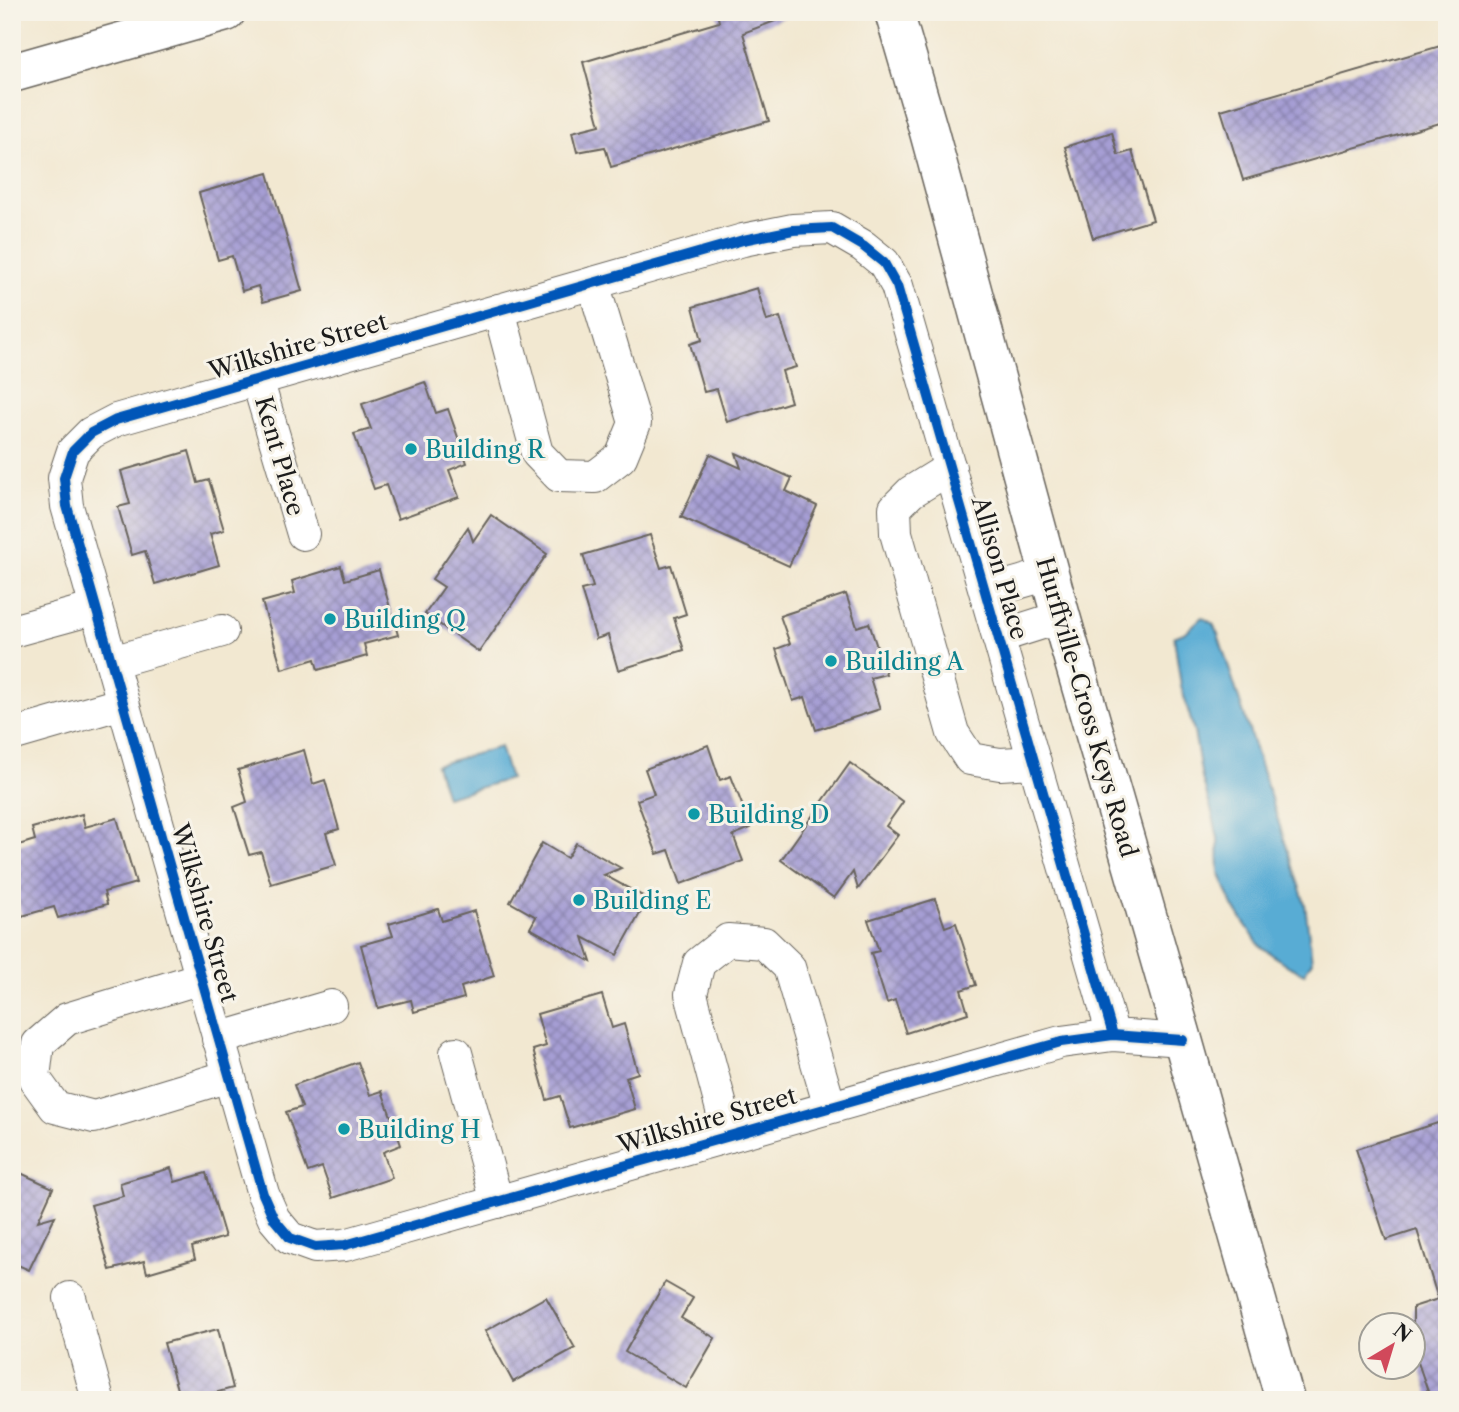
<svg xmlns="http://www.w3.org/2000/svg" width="1459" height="1412" font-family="'Libre Caslon Text',serif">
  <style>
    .water { fill: #59acd4; stroke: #3a6478; stroke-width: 2 }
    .building { fill: url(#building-cross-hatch) }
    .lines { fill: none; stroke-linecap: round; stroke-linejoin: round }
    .minor-casing { stroke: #67635b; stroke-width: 34 }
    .tertiary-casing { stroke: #67635b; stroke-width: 41 }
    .secondary-casing { stroke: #67635b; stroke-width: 41 }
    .minor { stroke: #fff; stroke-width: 32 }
    .tertiary { stroke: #fff; stroke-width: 38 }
    .secondary { stroke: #fff; stroke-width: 38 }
    .cycleway-casing { stroke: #f7f3e8; stroke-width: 15 }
    .cycleway { stroke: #0057b8; stroke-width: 10 }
    .culture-dot { fill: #0f9aa8; stroke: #f7f3e8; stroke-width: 2.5 }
    .labels { text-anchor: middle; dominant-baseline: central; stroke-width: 6; stroke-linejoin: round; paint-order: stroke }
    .street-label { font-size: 24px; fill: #1c1c1c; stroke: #f7f3e8 }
    .culture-label { font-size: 24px; fill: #0d838f; stroke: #f7f3e8; text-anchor: start }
  </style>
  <defs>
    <pattern id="building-cross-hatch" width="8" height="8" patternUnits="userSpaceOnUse" patternTransform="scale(1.75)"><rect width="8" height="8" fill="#a69ed4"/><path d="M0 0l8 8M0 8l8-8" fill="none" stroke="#8680ab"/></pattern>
  </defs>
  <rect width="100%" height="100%" fill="#f7f3e8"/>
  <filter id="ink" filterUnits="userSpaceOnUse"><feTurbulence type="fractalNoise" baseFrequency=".0143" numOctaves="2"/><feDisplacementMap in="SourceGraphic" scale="14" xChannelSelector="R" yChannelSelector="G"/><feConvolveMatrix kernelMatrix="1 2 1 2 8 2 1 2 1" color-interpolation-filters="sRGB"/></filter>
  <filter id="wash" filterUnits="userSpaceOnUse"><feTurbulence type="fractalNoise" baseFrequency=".00686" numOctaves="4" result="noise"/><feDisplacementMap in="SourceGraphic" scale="28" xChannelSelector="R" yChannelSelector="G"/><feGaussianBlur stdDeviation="1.57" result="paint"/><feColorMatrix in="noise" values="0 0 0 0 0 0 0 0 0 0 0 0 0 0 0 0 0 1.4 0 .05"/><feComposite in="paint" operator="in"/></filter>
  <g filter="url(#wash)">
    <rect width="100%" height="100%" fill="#f2e8d1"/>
    <g class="water">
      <polygon points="1202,617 1213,624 1218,634 1305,904 1312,961 1304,974 1288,966 1260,946 1233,906 1219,872 1218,838 1213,816 1202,778 1194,731 1181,686 1174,637 1186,632"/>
      <polygon points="500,747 510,779 446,797 436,765"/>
    </g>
    <g id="blocks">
      <g class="building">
        <polygon points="717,12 791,12 791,15 743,33 769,121 611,167 605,147 577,152 572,132 600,125 583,62 719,22"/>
        <polygon points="1447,44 1447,121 1243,180 1221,110"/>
        <polygon points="1112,132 1118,155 1132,151 1153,220 1093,238 1065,147"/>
        <polygon points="268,173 302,291 263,302 258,286 242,291 232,256 218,260 199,193"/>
        <polygon points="757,288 767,321 780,317 796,367 782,371 791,402 727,422 717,389 704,392 690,344 702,340 693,307"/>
        <polygon points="425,382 436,413 448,409 467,463 449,470 459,497 398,519 386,485 374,489 354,434 371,429 362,404"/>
        <polygon points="189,451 198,483 209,480 224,530 210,534 219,565 155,584 145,551 132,555 118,507 130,504 121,471"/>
        <polygon points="736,453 792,478 786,491 817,506 789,566 681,517 710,454 741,468"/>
        <polygon points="491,515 547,554 479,652 425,614 444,587 432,579 468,527 473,541"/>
        <polygon points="650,535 661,568 671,565 686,614 674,618 684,650 618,670 608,635 596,639 581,590 593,587 583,555"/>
        <polygon points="341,566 345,580 379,570 398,635 364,644 367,656 318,670 315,659 282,669 262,602 295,593 292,581"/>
        <polygon points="846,594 857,627 869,623 886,674 870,678 880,709 816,730 805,697 793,701 776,649 790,644 780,616"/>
        <polygon points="708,745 720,780 731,776 751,828 733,835 743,861 681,884 669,850 657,854 637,800 654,794 645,769"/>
        <polygon points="304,750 313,784 325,780 339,829 326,833 336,865 271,884 261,852 249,855 234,807 247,802 238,770"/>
        <polygon points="850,763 903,802 886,826 898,835 858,889 853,872 834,898 781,860"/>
        <polygon points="82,814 85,827 117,818 136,883 104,892 107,904 58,918 54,907 22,916 12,882 12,847 35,840 32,828"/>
        <polygon points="542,843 567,858 576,843 621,868 604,875 648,899 617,955 583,937 591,962 530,928 536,917 510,902"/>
        <polygon points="935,899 945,927 956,923 976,985 961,990 968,1013 906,1033 895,1000 887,1003 871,953 879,951 868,920"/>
        <polygon points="438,909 442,921 474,911 494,976 461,987 464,998 414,1012 411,1000 378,1008 361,945 393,936 389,924"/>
        <polygon points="602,995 612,1028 624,1024 638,1073 626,1077 635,1109 570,1128 560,1096 547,1100 533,1050 546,1046 537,1014"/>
        <polygon points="358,1062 370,1095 382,1091 401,1145 383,1152 392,1178 333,1198 322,1167 308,1172 286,1112 302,1107 294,1085"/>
        <polygon points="1447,1120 1447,1400 1431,1400 1413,1348 1413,1307 1438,1299 1417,1230 1386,1240 1356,1149"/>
        <polygon points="171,1168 175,1182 206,1173 225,1237 192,1247 195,1259 147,1273 144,1261 110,1270 91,1205 123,1196 120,1183"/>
        <polygon points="12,1169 53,1188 38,1221 55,1216 29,1270 18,1265 12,1276"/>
        <polygon points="665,1282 693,1298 681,1318 715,1338 686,1388 625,1352"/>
        <polygon points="546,1297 575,1348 513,1382 485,1331"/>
        <polygon points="218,1329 233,1388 188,1400 180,1400 164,1343"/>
      </g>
    </g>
  </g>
  <g filter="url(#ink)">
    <use href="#blocks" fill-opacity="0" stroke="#67635b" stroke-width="2"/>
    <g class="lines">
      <defs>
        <g id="minor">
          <polyline points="499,310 537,453 559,476 595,477 621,457 635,423 593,283"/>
          <polyline points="257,379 303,534"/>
          <polyline points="950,468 911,492 895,508 896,533 953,733 970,759 1000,764 1035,762"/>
          <polyline points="986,592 1049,574"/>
          <polyline points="12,631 96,608"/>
          <polyline points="998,637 1061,617"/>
          <polyline points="112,662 222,631"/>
          <polyline points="12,735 123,703"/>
          <polyline points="201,978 67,1019 38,1044 34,1078 55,1107 94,1117 229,1076"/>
          <polyline points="1113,1035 897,286 884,263 863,246 832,228 793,230 743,240 116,420 91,433 73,451 64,478 67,506 263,1194 274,1219 290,1238 315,1247 345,1245 1061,1042 1113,1035 1183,1040"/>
          <polyline points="218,1039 331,1006"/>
          <polyline points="456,1053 497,1202"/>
          <polyline points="729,1136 691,994 699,963 728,940 764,943 789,967 830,1107"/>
          <polyline points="70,1298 98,1400"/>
        </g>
        <polyline id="tertiary" points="12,73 226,12"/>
        <polyline id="secondary" points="894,12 929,132 1061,617 1183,1040 1285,1400"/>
      </defs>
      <use href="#minor" class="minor-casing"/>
      <use href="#tertiary" class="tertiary-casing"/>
      <use href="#secondary" class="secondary-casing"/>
      <use href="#minor" class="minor"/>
      <use href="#tertiary" class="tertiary"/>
      <use href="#secondary" class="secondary"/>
      <defs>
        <polyline id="cycleway" points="1113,1035 897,286 884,263 863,246 832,228 793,230 743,240 116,420 91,433 73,451 64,478 67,506 263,1194 274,1219 290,1238 315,1247 345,1245 1061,1042 1113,1035 1183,1040"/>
      </defs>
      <use href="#cycleway" class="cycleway-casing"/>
      <use href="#cycleway" class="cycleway"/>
    </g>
  </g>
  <g class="culture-dot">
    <circle cx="411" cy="449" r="7"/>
    <circle cx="330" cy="619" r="7"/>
    <circle cx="831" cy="661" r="7"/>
    <circle cx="694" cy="814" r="7"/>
    <circle cx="579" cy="900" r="7"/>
    <circle cx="344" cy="1129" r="7"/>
  </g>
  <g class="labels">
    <g class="street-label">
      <text transform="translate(298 346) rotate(-16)">Wilkshire Street</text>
      <text transform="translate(280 456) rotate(74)">Kent Place</text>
      <text transform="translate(1000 568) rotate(74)">Allison Place</text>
      <text transform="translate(1087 707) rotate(74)">Hurffville-Cross Keys Road</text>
      <text transform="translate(205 913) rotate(74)">Wilkshire Street</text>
      <text transform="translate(707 1120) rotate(-16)">Wilkshire Street</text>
    </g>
    <g class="culture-label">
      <text x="425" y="449">Building R</text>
      <text x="344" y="619">Building Q</text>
      <text x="845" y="661">Building A</text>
      <text x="708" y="814">Building D</text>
      <text x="593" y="900">Building E</text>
      <text x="358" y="1129">Building H</text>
    </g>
  </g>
  <rect width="1459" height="1412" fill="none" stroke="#f7f3e8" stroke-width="42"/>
  <g transform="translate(1392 1346) rotate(38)"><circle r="33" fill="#f7f3e8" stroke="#9f9d96" stroke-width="2"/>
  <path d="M0-5L12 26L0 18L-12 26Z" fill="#d1495b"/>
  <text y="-10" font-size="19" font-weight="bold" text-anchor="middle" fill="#1c1c1c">N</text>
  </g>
</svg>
